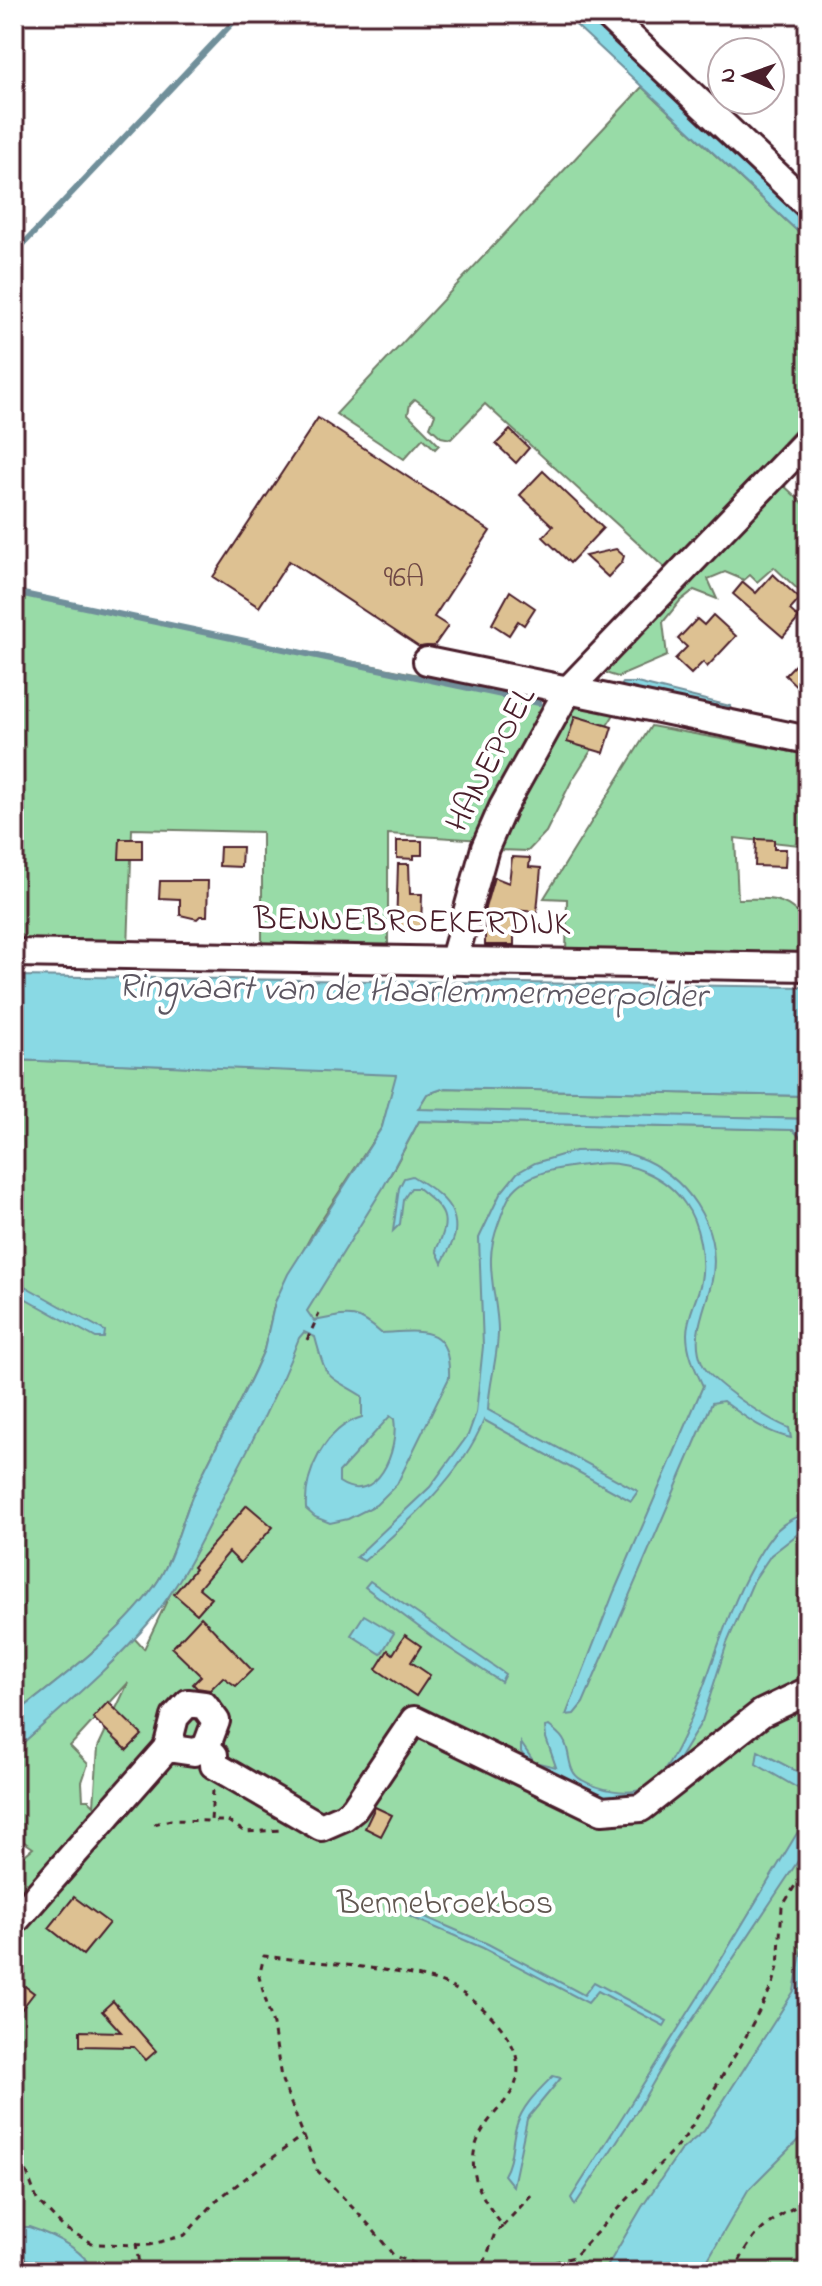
<svg xmlns="http://www.w3.org/2000/svg" width="822" height="2286" font-family="'Indie Flower',sans-serif">
  <style>
    .green { fill: #98dba7; stroke: #717d69; stroke-width: 2; fill-rule: evenodd }
    .water { fill: #89d9e4; stroke: #708f9a; stroke-width: 2; fill-rule: evenodd }
    .lines { fill: none; stroke-linecap: round; stroke-linejoin: round }
    .stream { stroke: #708f9a; stroke-width: 6 }
    .building { fill: #ddc192; stroke: #4a1f2b; stroke-width: 2 }
    .minor-casing { stroke: #4a1f2b; stroke-width: 32 }
    .path { stroke: #4a1f2b; stroke-width: 3; stroke-dasharray: 6 6; stroke-linecap: butt }
    .minor { stroke: #fff; stroke-width: 26 }
    .labels { text-anchor: middle; dominant-baseline: central; stroke-width: 8; stroke-linejoin: round; paint-order: stroke }
    .number-label { font-size: 30px; fill: #6f4845 }
    .street-label { font-size: 34px; fill: #4a1f2b; stroke: #fff }
    .park-label { font-size: 34px; fill: #615750; stroke: #fff }
    .water-label { font-size: 36px; font-style: italic; fill: #5d5762; stroke: #fff }
  </style>
  <rect width="100%" height="100%" fill="#fff"/>
  <filter id="ink" filterUnits="userSpaceOnUse"><feTurbulence type="fractalNoise" baseFrequency=".0125" numOctaves="2"/><feDisplacementMap in="SourceGraphic" scale="16" xChannelSelector="R" yChannelSelector="G"/><feConvolveMatrix kernelMatrix="1 2 1 2 8 2 1 2 1" color-interpolation-filters="sRGB"/></filter>
  <g filter="url(#ink)">
    <g class="green">
      <polygon points="642,87 808,241 808,417 666,569 485,404 451,439 441,437 430,427 435,414 415,399 410,404 408,414 439,445 435,449 423,438 404,459 336,414"/>
      <polygon points="780,482 808,508 808,599 774,567 757,582 750,575 744,580 725,572 708,579 717,599 694,590 680,601 663,622 667,656 618,677 579,665"/>
      <polygon points="14,593 528,697 543,705 539,713 544,715 483,840 388,834 388,954 262,952 262,832 132,829 128,950 14,948"/>
      <polygon points="579,704 615,713 571,782 546,832 528,851 497,850 564,714 573,712"/>
      <path d="M651 726 808 755V846L735 838 738 899C763 899 779 895 798 913V961L566 957 567 899 544 898Z"/>
      <path d="M14 1060 311 1071 389 1070 397 1075 382 1127 315 1229 275 1302 264 1350 255 1370C235 1413 211 1454 192 1497 180 1526 173 1561 154 1587 119 1635 61 1679 14 1715Z"/>
      <polygon points="445,1088 808,1096 808,1119 417,1110 427,1094"/>
      <path d="M419 1121 808 1130V2272H14V1864L33 1848 14 1835V1751L114 1660 134 1638 144 1649 322 1274 392 1172ZM128 1683 98 1747 94 1805 89 1800H83L82 1782 88 1764 70 1746Z"/>
    </g>
    <g class="water">
      <polygon points="564,14 589,14 808,219 808,241"/>
      <polygon points="623,683 637,683 730,706 729,712 621,686"/>
      <path d="M14 976 808 987V1096L445 1088 427 1094 418 1109 808 1119V1145L793 1130 419 1121 383 1188 307 1311 314 1321C347 1315 355 1309 381 1333 422 1331 451 1324 449 1378L397 1484 376 1505 348 1519 330 1523 315 1517 306 1509C304 1472 325 1428 362 1417V1396C325 1373 327 1382 315 1337L304 1332 299 1338C278 1392 252 1442 225 1493 203 1537 183 1581 151 1620 110 1669 61 1708 14 1751V1715C61 1679 119 1635 154 1587 173 1561 180 1526 192 1497 211 1454 235 1413 255 1370L264 1350 275 1302 288 1274 382 1127 396 1075 14 1060ZM390 1416 394 1419C399 1450 377 1507 339 1482V1472Z"/>
      <path d="M575 1151C594 1151 617 1149 635 1156 685 1173 723 1227 712 1280 706 1308 690 1335 702 1363 710 1383 769 1420 789 1428L791 1438C764 1432 745 1417 723 1401L712 1403 583 1703 574 1714 566 1715 614 1592 703 1386C695 1369 687 1353 687 1334 687 1315 698 1299 701 1281 705 1258 699 1223 685 1204 666 1176 629 1160 595 1164 568 1167 529 1169 511 1194 506 1201 502 1214 499 1222 495 1233 491 1246 491 1258 490 1282 498 1307 498 1331 498 1357 489 1383 488 1410L638 1491 631 1501 484 1420C462 1475 408 1523 364 1561L356 1557 430 1487 468 1435 476 1413 483 1346 479 1238 500 1194 517 1173 535 1163Z"/>
      <path d="M412 1176C433 1189 459 1204 455 1233 454 1243 446 1254 442 1263L436 1250C452 1217 446 1211 418 1188H411L403 1200 400 1224 393 1231 399 1188 404 1178Z"/>
      <polygon points="14,1280 105,1331 104,1338 96,1338 14,1292"/>
      <path d="M808 1512V1526L771 1555 754 1580 727 1643 702 1721 669 1776 638 1795 610 1798 582 1791 532 1767 521 1752V1743L534 1762 556 1767 546 1738 545 1727 549 1726C555 1731 562 1735 565 1743 571 1756 567 1772 582 1780 598 1789 628 1797 646 1787 664 1777 673 1757 682 1739 709 1683 722 1620 753 1565 760 1553 767 1540 777 1530 786 1521 796 1517 808 1512Z"/>
      <polygon points="370,1581 505,1674 501,1682 435,1639 365,1587"/>
      <polygon points="364,1615 394,1633 381,1654 351,1635"/>
      <polygon points="758,1751 808,1777 808,1794 756,1764"/>
      <polygon points="808,1815 808,1841 804,1852 669,2055 638,2109 575,2205 571,2198 707,1983"/>
      <polygon points="808,1888 808,2130 748,2190 707,2261 698,2272 604,2272 642,2207 680,2151 704,2131 794,1991 806,1925 803,1910"/>
      <polygon points="407,1909 488,1944 584,1995 594,1982 667,2021 664,2026 598,1991 588,2003 483,1948 406,1915"/>
      <path d="M553 2076 561 2078 527 2119 513 2186 504 2175C513 2160 511 2143 516 2127 522 2106 538 2091 553 2076Z"/>
      <path d="M29 2227C53 2235 83 2249 95 2272H63L50 2264 14 2257V2227Z"/>
    </g>
    <g class="lines">
      <g class="stream">
        <polyline points="14,254 241,14"/>
        <polyline points="14,592 539,703"/>
      </g>
    </g>
    <g class="building">
      <polygon points="318,418 490,531 434,617 448,626 434,646 419,647 289,561 259,607 213,577"/>
      <polygon points="510,430 529,448 516,463 496,444"/>
      <polygon points="543,471 603,528 570,563 543,537 553,526 520,495"/>
      <polygon points="616,549 624,556 622,562 608,577 585,556"/>
      <polygon points="773,574 800,599 790,610 799,618 783,637 733,594 743,582 756,593"/>
      <polygon points="510,591 535,608 524,625 518,621 509,635 492,624"/>
      <polygon points="713,615 736,636 707,667 703,662 691,674 675,659 687,647 678,639 697,619 704,625"/>
      <polygon points="808,651 808,697 785,675"/>
      <polygon points="575,716 612,727 604,753 567,742"/>
      <polygon points="120,839 142,839 142,859 119,859"/>
      <polygon points="756,839 774,840 774,849 786,849 785,867 755,866"/>
      <polygon points="397,841 422,841 422,855 414,855 414,859 397,858"/>
      <polygon points="220,847 242,847 241,867 219,866"/>
      <polygon points="512,857 530,858 529,867 541,868 537,912 514,910 514,945 485,945 485,908 494,877 509,883"/>
      <polygon points="398,864 409,864 410,894 422,894 421,928 396,928"/>
      <polygon points="160,881 208,881 207,916 200,916 197,919 180,915 180,899 159,898"/>
      <polygon points="247,1505 273,1527 240,1563 229,1552 199,1588 211,1598 197,1614 174,1594 195,1569 193,1567"/>
      <polygon points="201,1617 252,1670 236,1686 223,1677 210,1690 197,1688 193,1684 201,1676 172,1648"/>
      <polygon points="405,1635 421,1646 411,1662 430,1675 416,1696 376,1669 388,1650 393,1654"/>
      <polygon points="108,1702 142,1735 127,1750 93,1718"/>
      <polygon points="375,1807 392,1815 381,1836 365,1828"/>
      <polygon points="74,1897 109,1923 83,1955 49,1928"/>
      <polygon points="14,1978 34,1993 14,2019"/>
      <polygon points="113,2001 156,2051 146,2060 134,2047 80,2046 80,2031 121,2032 102,2011"/>
    </g>
    <g class="lines">
      <defs>
        <g id="minor">
          <polyline points="606,14 808,205"/>
          <polyline points="427,661 568,690 808,440"/>
          <polyline points="14,953 808,967"/>
          <polyline points="454,959 485,848 503,807 568,690 808,740"/>
          <polyline points="167,1748 175,1717 188,1703 204,1705 216,1721 206,1748"/>
          <polyline points="14,1922 167,1748 194,1752 206,1748 214,1755 214,1765 321,1827 344,1817 354,1809 414,1720 602,1811 641,1808 762,1713 808,1691"/>
        </g>
      </defs>
      <use href="#minor" class="minor-casing"/>
      <g class="path">
        <polyline points="307,1340 319,1314"/>
        <polyline points="213,1790 211,1821 228,1821 245,1832 281,1830"/>
        <polyline points="154,1824 171,1820 211,1821"/>
        <polyline points="14,2138 37,2200 64,2228 94,2244 149,2245 185,2235 218,2199 303,2135"/>
        <polyline points="503,2226 531,2195"/>
        <polyline points="136,2243 139,2265 143,2272"/>
        <polyline points="484,2267 526,2270 574,2257 685,2137 743,2042 773,1984 778,1967 782,1907 808,1864"/>
        <path d="M437 2272 394 2256 370 2226 317 2170 281 2078 273 2025 259 1977 264 1956C320 1963 378 1966 433 1980 468 1989 526 2036 517 2078 514 2094 501 2105 491 2118 459 2158 475 2190 503 2226L495 2233 481 2272"/>
        <path d="M735 2272C750 2232 772 2219 808 2200"/>
      </g>
      <use href="#minor" class="minor"/>
    </g>
  </g>
  <g class="labels">
    <g class="number-label">
      <text x="404" y="579">96A</text>
    </g>
    <g class="street-label">
      <text transform="translate(492 760) rotate(-63)">HANEPOEL</text>
      <text transform="translate(412 923) rotate(1)">BENNEBROEKERDIJK</text>
    </g>
    <g class="park-label">
      <text x="445" y="1905">Bennebroekbos</text>
    </g>
    <g class="water-label">
      <text transform="translate(412 993) rotate(1)">Ringvaart van de Haarlemmermeerpolder</text>
    </g>
  </g>
  <rect width="822" height="2286" fill="none" stroke="#fff" stroke-width="48"/>
  <rect x="24" y="24" width="774" height="2238" fill="none" stroke="#4a1f2b" stroke-width="3" filter="url(#ink)"/>
  <g transform="translate(746 76) rotate(272)"><circle r="38" fill="#ffffff" stroke="#b7a5aa" stroke-width="2"/>
  <path d="M0-6L14 30L0 20L-14 30Z" fill="#4a1f2b"/>
  <text y="-12" font-size="22" font-weight="bold" text-anchor="middle" fill="#4a1f2b">N</text>
  </g>
</svg>
